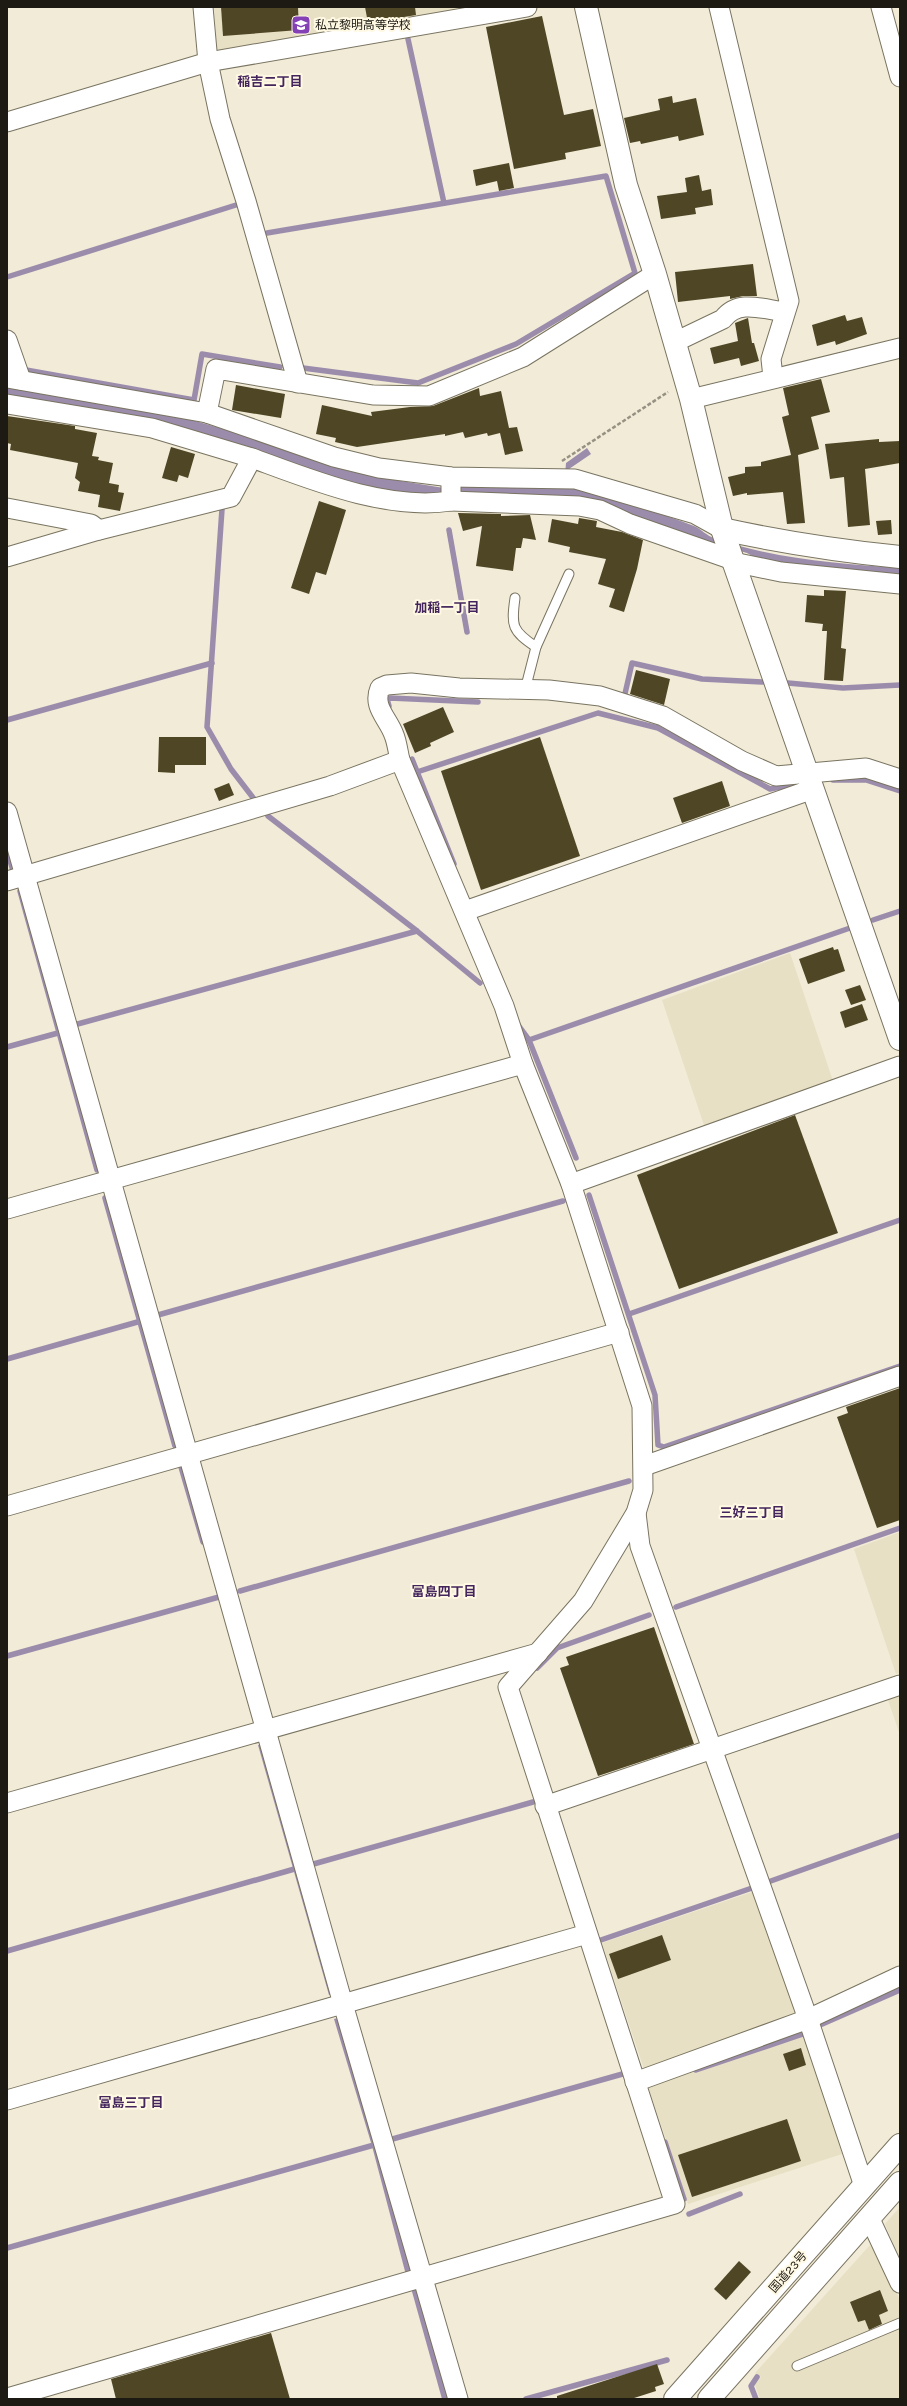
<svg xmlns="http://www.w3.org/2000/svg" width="907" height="2406" font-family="Karla,'Noto Sans JP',sans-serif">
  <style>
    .built { fill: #e8e0c4 }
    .water { fill: #9c8cac }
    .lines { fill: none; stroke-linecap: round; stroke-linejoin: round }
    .stream { stroke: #9c8cac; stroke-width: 5.5 }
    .building { fill: #4f4625 }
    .lane-casing { stroke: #797461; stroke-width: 11 }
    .street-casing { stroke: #797461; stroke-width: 21 }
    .secondary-casing { stroke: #797461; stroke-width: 24 }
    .highway-casing { stroke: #797461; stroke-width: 24 }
    .path { stroke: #969183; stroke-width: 2.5; stroke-dasharray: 4 2; stroke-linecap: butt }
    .lane { stroke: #fff; stroke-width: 9 }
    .street { stroke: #fff; stroke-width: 19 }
    .secondary { stroke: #fff; stroke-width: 22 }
    .highway { stroke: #fff; stroke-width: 22 }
    .labels { text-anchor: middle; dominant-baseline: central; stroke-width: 4; stroke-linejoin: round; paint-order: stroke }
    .poi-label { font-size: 12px; fill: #1d1a13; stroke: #fff9e4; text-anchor: start }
    .street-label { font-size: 12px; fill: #1d1a13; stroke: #fff9e4 }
    .neighbourhood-label { font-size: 13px; font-weight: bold; fill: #43245c; stroke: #fff9e4 }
  </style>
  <rect width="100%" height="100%" fill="#f1ebd7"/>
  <g class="built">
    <polygon points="214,7 497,7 220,52 217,49"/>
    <polygon points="790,953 833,1081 705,1128 662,1000"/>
    <polygon points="900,1532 900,1673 896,1674 854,1549"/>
    <polygon points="900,1692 900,1735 887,1697"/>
    <polygon points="755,1891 800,2018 645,2072 602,1943"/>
    <polygon points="806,2034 842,2154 688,2204 648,2087"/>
    <polygon points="900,2207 900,2259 885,2224"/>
    <polygon points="870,2245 891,2278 900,2301 900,2399 760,2399 755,2385 761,2377 755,2373"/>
  </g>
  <g class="water">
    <path d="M7 385 178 416 220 428 349 471 401 481 444 488 479 485 564 487 566 463 587 448 591 454 569 469V487C611 497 653 510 694 526 701 529 707 536 714 538 773 559 839 564 900 568V577L763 562 747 553 709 542 598 503 391 492 7 398Z"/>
    <polygon points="264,1744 333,1994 329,1995 258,1745"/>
    <polygon points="341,2017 413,2274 406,2275 372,2146 334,2019"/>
    <polygon points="416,2287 448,2399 442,2399 411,2288"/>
  </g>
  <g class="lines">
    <g class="stream">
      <polyline points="408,39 444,203"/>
      <polyline points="267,233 606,176 635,273 516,344 418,383 303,368"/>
      <polyline points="7,277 236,205"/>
      <polyline points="26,370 194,400 202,354 280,367"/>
      <polyline points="222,509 207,727 231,769 254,799"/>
      <polyline points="449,530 467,632"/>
      <polyline points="788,683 843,688 900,685"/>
      <polyline points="624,698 632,663 702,679 762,682"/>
      <polyline points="389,706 387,699 390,698 478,702"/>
      <polyline points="7,720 212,663"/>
      <polyline points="412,759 454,864"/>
      <polyline points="417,772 598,713 658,728 770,789 795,784"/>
      <polyline points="833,780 866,780 900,791"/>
      <polyline points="268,816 417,931 480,983"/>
      <polyline points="7,850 13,871"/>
      <polyline points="20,891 97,1170"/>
      <polyline points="873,920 900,911"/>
      <polyline points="74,1025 417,931"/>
      <polyline points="518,1025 529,1040 576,1158"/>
      <polyline points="529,1040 850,928"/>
      <polyline points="7,1047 58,1033"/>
      <polyline points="589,1195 655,1395 658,1445 664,1447 900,1366"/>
      <polyline points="105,1198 175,1446"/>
      <polyline points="629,1314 900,1220"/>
      <polyline points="158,1315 563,1201"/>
      <polyline points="7,1359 141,1321"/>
      <polyline points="181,1467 203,1542"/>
      <polyline points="240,1591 629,1481"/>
      <polyline points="676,1607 900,1528"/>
      <polyline points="7,1656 219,1597"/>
      <polyline points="537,1668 557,1648 649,1615"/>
      <polyline points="310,1865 533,1802"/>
      <polyline points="768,1882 900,1835"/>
      <polyline points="598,1941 752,1888"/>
      <polyline points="7,1951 298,1868"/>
      <polyline points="820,2025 900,1990"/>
      <polyline points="696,2070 803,2034"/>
      <polyline points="389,2140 626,2073"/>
      <polyline points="665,2142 684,2199"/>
      <polyline points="689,2214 740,2194"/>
      <polyline points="7,2248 374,2145"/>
      <polyline points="526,2399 667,2360"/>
      <polyline points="756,2399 751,2386 757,2377"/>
    </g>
  </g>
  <g class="building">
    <polygon points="221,7 298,7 299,30 223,36"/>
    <polygon points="365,7 415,7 416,15 368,23"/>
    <polygon points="542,16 564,115 593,109 601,146 565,153 566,159 514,169 486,27"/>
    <polygon points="672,96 673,103 696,98 704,135 679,141 678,136 641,144 640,141 630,143 624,118 660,110 658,99"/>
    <polygon points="509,163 514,188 499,191 497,181 476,186 473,170"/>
    <polygon points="699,175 702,191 711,189 713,205 695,208 696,214 661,219 657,196 687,192 685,178"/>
    <polygon points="753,264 757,296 743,296 730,299 730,296 678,302 675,272"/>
    <polygon points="845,315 847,321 862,317 867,334 836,345 835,341 817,346 812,325"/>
    <polygon points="748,318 752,343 754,343 759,361 741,366 739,358 714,364 710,348 738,341 735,323"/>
    <polygon points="821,379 830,412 811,417 819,449 798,455 805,523 787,524 783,492 747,495 747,493 733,496 728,477 745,473 745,467 761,466 761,462 791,455 782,417 789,415 783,388"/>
    <polygon points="236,385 285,394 281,418 232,410"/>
    <polygon points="479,388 480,396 501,391 509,428 517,427 523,451 505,455 500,433 488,436 487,433 465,438 463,432 445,436 445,434 357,447 335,442 336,438 316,434 322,405 372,416 371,412 410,407 433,406"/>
    <polygon points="7,416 75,426 75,429 97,433 92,456 99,457 98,460 113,463 109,483 119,485 118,492 124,493 120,511 98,507 100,495 78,491 80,482 75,478 78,463 10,450 11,444 7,443"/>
    <polygon points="879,439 879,442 900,441 900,463 865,469 870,525 848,527 844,477 830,479 825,444"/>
    <polygon points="171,447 195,454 188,478 179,475 177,482 162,478"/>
    <polygon points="319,501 346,510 326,575 316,572 309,594 291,588"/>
    <polygon points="458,513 501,514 501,516 530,515 536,540 523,538 521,548 516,548 513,571 476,566 482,526 463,531"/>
    <polygon points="579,518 597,521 596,527 622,532 643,540 637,569 624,612 609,607 615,589 598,584 606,559 569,552 570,547 548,542 552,519 578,524"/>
    <polygon points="891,520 892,534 878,535 876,521"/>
    <polygon points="824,590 846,591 841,648 846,649 843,681 824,680 827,631 822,631 823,624 805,622 807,595 824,596"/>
    <polygon points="636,670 670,679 664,705 630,694"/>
    <polygon points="443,707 454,732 430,743 431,746 415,753 403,724"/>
    <polygon points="159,737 206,737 206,765 175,765 175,773 158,772"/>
    <polygon points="540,737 580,856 481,890 441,771"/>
    <polygon points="722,781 730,806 682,823 673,798"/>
    <polygon points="229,783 234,795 219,801 214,789"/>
    <polygon points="833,947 834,950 838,949 845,971 808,984 799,959"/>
    <polygon points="860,985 866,1000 851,1005 845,990"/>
    <polygon points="862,1004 868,1020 845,1028 840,1012"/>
    <polygon points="795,1115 838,1233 679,1289 637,1175"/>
    <polygon points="900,1388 900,1520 877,1528 837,1417 848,1413 846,1407"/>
    <polygon points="654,1627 694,1744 598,1776 560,1668 569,1665 566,1657"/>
    <polygon points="662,1935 671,1960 618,1979 609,1954"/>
    <polygon points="801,2048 806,2065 789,2071 783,2054"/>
    <polygon points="787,2119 801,2161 692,2197 678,2155"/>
    <polygon points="739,2261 751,2272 726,2300 714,2289"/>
    <polygon points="880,2290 888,2311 879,2315 882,2324 869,2330 865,2320 858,2322 850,2302"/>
    <polygon points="271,2333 290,2399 116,2399 111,2379"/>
    <polygon points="657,2364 664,2384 655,2387 656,2391 631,2399 557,2399 557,2396"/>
  </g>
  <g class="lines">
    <defs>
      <g id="lane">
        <path d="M515 598C511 626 512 631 536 647"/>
        <polyline points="525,690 536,647 569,574"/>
        <polyline points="797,2366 900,2323"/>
      </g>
      <g id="street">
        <polyline points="203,7 208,62 220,119 246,201 298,383"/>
        <polyline points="719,7 789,301 771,359 773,377"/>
        <polyline points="881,7 900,77"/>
        <polyline points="7,122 208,62 527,7"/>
        <polyline points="7,340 21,380"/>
        <path d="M675 342 723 319C738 299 762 309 785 312"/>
        <polyline points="7,378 207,413 334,457 379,468 451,477 575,479 695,514 722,529"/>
        <polyline points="691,399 900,348"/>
        <polyline points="7,404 152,428 252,458"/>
        <polyline points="207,413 216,369 373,395 429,396 523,357 655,274"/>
        <polyline points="451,501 579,506 600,510 630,524 733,560"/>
        <polyline points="7,508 91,524 99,530"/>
        <path d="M7 557 99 530 231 497 252 458C312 480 387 511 451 501V477"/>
        <polyline points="733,562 781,572 900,584"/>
        <polyline points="7,812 343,2004 458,2399"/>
        <polyline points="7,881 330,786 400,760"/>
        <polyline points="465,911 813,789"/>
        <polyline points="571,1184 900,1066"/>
        <polyline points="7,1209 523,1064"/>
        <polyline points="644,1466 900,1376"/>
        <polyline points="7,1506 619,1332"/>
        <polyline points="636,1513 640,1546 808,2019 864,2186"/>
        <polyline points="7,1803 538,1653"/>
        <polyline points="545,1806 900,1685"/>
        <polyline points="635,2082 808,2019 900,1976"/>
        <polyline points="7,2100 587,1934"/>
        <polyline points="869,2217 900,2283"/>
        <path d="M7 2398 675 2204 508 1687 583 1601 636 1513 643 1490 642 1406 571 1184 523 1064 504 1006 400 760C398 752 397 742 394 735 388 718 372 707 380 688L387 685 411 683 459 688 549 690 600 696 663 716 742 761 776 776 866 768 900 779"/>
      </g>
      <g id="secondary">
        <polyline points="586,7 626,185 655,274 691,399 723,532 900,1039"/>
        <path d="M722 529C781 542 840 551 900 557"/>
      </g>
      <g id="highway">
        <polyline points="675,2399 900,2145"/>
        <polyline points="709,2399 900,2183"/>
      </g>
    </defs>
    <use href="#lane" class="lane-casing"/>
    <use href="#street" class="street-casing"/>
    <use href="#secondary" class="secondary-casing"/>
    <use href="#highway" class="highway-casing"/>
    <polyline class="path" points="562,461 668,392"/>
    <use href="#lane" class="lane"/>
    <use href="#street" class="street"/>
    <use href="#secondary" class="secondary"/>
    <use href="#highway" class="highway"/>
  </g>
  <defs>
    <symbol id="school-square" viewBox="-11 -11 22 22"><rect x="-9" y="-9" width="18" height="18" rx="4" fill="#8341b5" stroke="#fff9e4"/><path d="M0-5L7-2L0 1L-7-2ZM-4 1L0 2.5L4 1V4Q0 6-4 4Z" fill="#fff"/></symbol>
  </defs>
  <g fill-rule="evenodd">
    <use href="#school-square" x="290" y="14" width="22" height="22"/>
  </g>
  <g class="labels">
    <g class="poi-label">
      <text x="315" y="25">私立黎明高等学校</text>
    </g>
    <g class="street-label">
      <text transform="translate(788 2272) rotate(-49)">国道23号</text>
    </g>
    <g class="neighbourhood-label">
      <text x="270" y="81">稲吉二丁目</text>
      <text x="447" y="607">加稲一丁目</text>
      <text x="752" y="1512">三好三丁目</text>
      <text x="444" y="1591">富島四丁目</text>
      <text x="131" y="2102">富島三丁目</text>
    </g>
  </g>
  <rect width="907" height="2406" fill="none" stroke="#1d1a13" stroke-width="16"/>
</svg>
